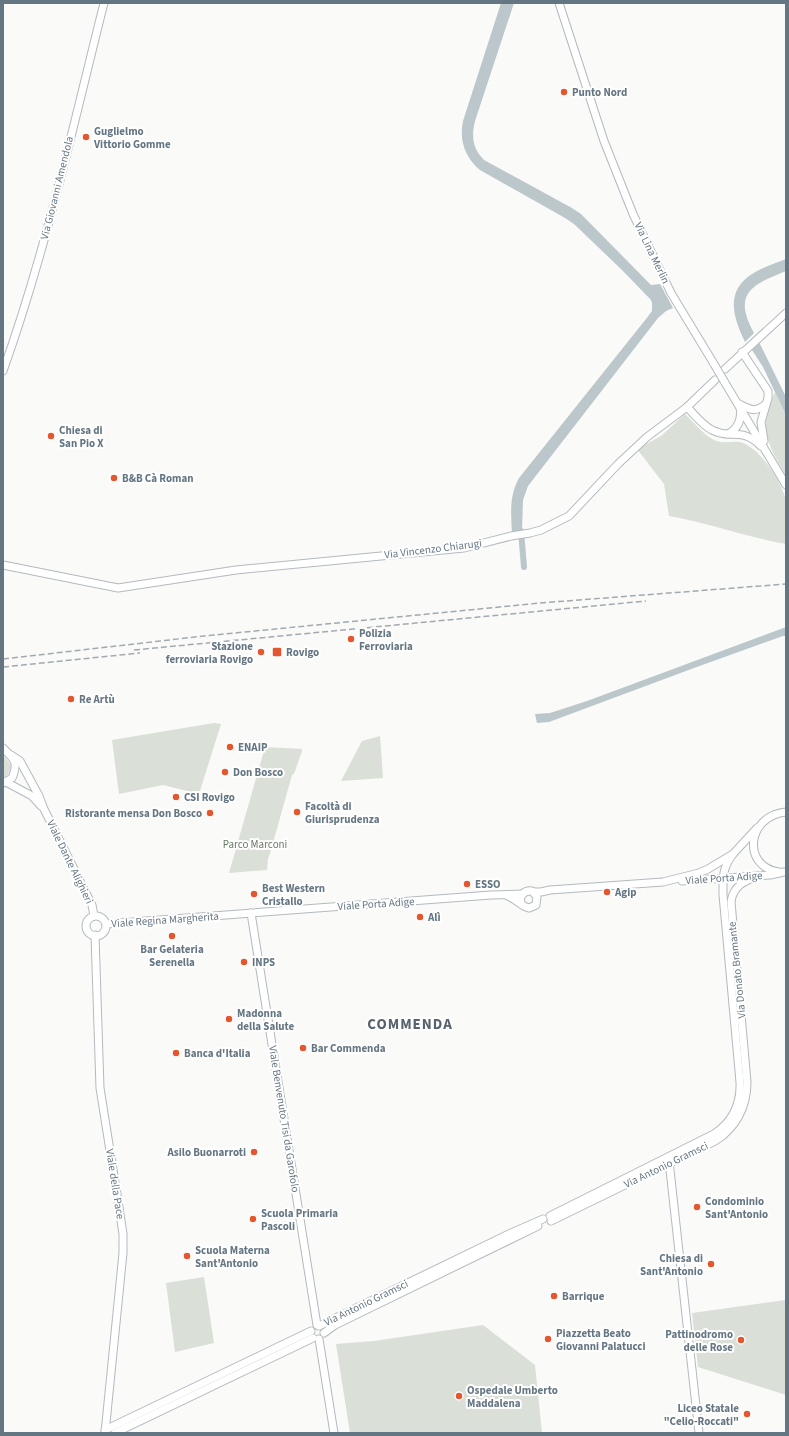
<svg xmlns="http://www.w3.org/2000/svg" width="789" height="1436" font-family="'Source Sans 3',sans-serif">
  <style>
    .green { fill: #dadfd7 }
    .water { fill: #bbc7cb }
    .lines { fill: none; stroke-linecap: round; stroke-linejoin: round }
    .canal { stroke: #bbc7cb; stroke-width: 6 }
    .secondary-casing { stroke: #b3babf; stroke-width: 9 }
    .secondary { stroke: #fff; stroke-width: 7 }
    .rail { stroke: #a2aab0; stroke-width: 1.5; stroke-dasharray: 6 3; stroke-linecap: butt }
    .secondary-bridge-casing { stroke: #b3babf; stroke-width: 9; stroke-linecap: butt }
    .secondary-bridge { stroke: #fff; stroke-width: 7 }
    .poi-dot { fill: #e4572e; stroke: #fff; stroke-width: 1.5 }
    .labels { text-anchor: middle; dominant-baseline: central; stroke-width: 4; stroke-linejoin: round; paint-order: stroke }
    .poi-label { font-size: 11px; font-weight: bold; fill: #657683; stroke: #fff; text-anchor: start }
    .street-label { font-size: 11px; fill: #657683; stroke: #fff }
    .park-label { font-size: 11px; fill: #687a64; stroke: #fff }
    .district-label { font-size: 15px; font-weight: bold; letter-spacing: 1px; fill: #57646e; stroke: #fff }
  </style>
  <rect width="100%" height="100%" fill="#fafaf8"/>
  <g class="green">
    <path d="M775 392 786 415V476C768 445 757 427 775 392Z"/>
    <path d="M685 414C696 424 707 440 721 442 728 443 736 440 743 443 761 450 782 482 786 501 788 512 786 532 786 544 746 537 709 523 669 516L664 484 637 449 661 436Z"/>
    <polygon points="214,723 221,724 199,794 163,785 119,794 112,740"/>
    <polygon points="380,736 383,778 341,781 362,741"/>
    <polygon points="265,747 302,749 302,751 294,774 292,775 271,850 268,859 267,870 229,873"/>
    <path d="M3 755 11 765C10 771 9 775 3 777Z"/>
    <polygon points="204,1277 214,1343 175,1352 166,1283"/>
    <polygon points="786,1300 786,1395 698,1367 692,1313"/>
    <polygon points="483,1325 535,1365 542,1433 350,1433 336,1344 374,1341"/>
  </g>
  <g class="water">
    <path d="M501 3H514L475 121C471 137 473 149 484 160L572 208 581 214 651 285 660 284 673 308 666 311 658 318 528 486 523 500 522 531 512 534C511 514 509 496 519 478L646 319 652 311V303L651 300 622 270 574 224 565 218 480 170C465 157 459 141 463 121Z"/>
    <path d="M786 259V271C752 285 732 293 754 333L745 342C734 319 725 294 749 276 760 268 774 264 786 259Z"/>
    <polygon points="759,342 786,397 786,415 763,367 752,350"/>
    <polygon points="786,627 786,636 783,636 694,668 549,722 537,723 535,714 550,713 587,701"/>
  </g>
  <g class="lines">
    <polyline class="canal" points="521,531 524,567"/>
    <defs>
      <g id="secondary">
        <polyline points="559,3 604,141 633,214 671,293 714,364"/>
        <polyline points="742,352 768,391 768,398 761,422 764,441"/>
        <polyline points="725,369 786,313"/>
        <path d="M3 371C46 251 73 126 104 3"/>
        <polyline points="724,381 786,485"/>
        <path d="M739 404C751 410 755 413 766 404"/>
        <path d="M687 407C695 415 702 425 712 430 730 440 741 426 761 446"/>
        <path d="M728 434C739 428 742 419 740 407"/>
        <polyline points="3,565 118,588 236,570 464,548 511,536 530,533 541,530 569,516 618,464 647,437 687,407 715,380"/>
        <path d="M3 748C14 759 19 762 12 778L3 783"/>
        <polyline points="11,755 20,761 39,796 44,809 92,905 94,916"/>
        <polyline points="6,782 32,796 41,806"/>
        <path d="M779 872C742 867 746 816 786 812"/>
        <polyline points="682,881 770,875 784,872"/>
        <polyline points="534,892 541,892 550,890 663,882 699,873 708,869 733,854 757,828"/>
        <path d="M506 895C516 899 522 907 529 908L536 905 537 897 532 891C524 890 519 896 521 903"/>
        <polyline points="251,913 317,1325"/>
        <circle cx="96" cy="926" r="10"/>
        <polyline points="106,924 491,895 523,894"/>
        <polyline points="95,935 100,1088 119,1207 123,1234 123,1253 105,1433"/>
        <polyline points="669,1161 699,1433"/>
        <path d="M550 1216 714 1134C732 1122 741 1104 740 1082L723 895C723 878 722 868 733 854"/>
        <path d="M551 1221 715 1141C736 1128 747 1107 747 1082L731 902C733 886 744 881 758 876"/>
        <polyline points="319,1326 511,1233 543,1219"/>
        <polyline points="324,1333 335,1325 538,1226"/>
        <polyline points="319,1339 334,1433"/>
        <polyline points="105,1430 311,1331"/>
        <polyline points="115,1433 313,1338"/>
      </g>
    </defs>
    <use href="#secondary" class="secondary-casing"/>
    <use href="#secondary" class="secondary"/>
    <g class="rail">
      <polyline points="134,650 646,601"/>
      <polyline points="3,659 204,636 540,603 786,584"/>
      <polyline points="3,667 140,653"/>
    </g>
    <defs>
      <polyline id="secondary-bridge" points="714,364 724,381"/>
    </defs>
    <use href="#secondary-bridge" class="secondary-bridge-casing"/>
    <use href="#secondary-bridge" class="secondary-bridge"/>
  </g>
  <g class="poi-dot">
    <circle cx="564" cy="92" r="4"/>
    <circle cx="86" cy="137" r="4"/>
    <circle cx="51" cy="436" r="4"/>
    <circle cx="114" cy="478" r="4"/>
    <circle cx="351" cy="639" r="4"/>
    <circle cx="261" cy="652" r="4"/>
    <rect x="272" y="647" width="10" height="10" rx="2"/>
    <circle cx="71" cy="699" r="4"/>
    <circle cx="230" cy="747" r="4"/>
    <circle cx="225" cy="772" r="4"/>
    <circle cx="176" cy="797" r="4"/>
    <circle cx="297" cy="812" r="4"/>
    <circle cx="210" cy="813" r="4"/>
    <circle cx="467" cy="884" r="4"/>
    <circle cx="607" cy="892" r="4"/>
    <circle cx="254" cy="894" r="4"/>
    <circle cx="420" cy="917" r="4"/>
    <circle cx="172" cy="936" r="4"/>
    <circle cx="244" cy="962" r="4"/>
    <circle cx="229" cy="1019" r="4"/>
    <circle cx="303" cy="1048" r="4"/>
    <circle cx="176" cy="1053" r="4"/>
    <circle cx="254" cy="1152" r="4"/>
    <circle cx="697" cy="1207" r="4"/>
    <circle cx="253" cy="1219" r="4"/>
    <circle cx="187" cy="1256" r="4"/>
    <circle cx="711" cy="1264" r="4"/>
    <circle cx="554" cy="1296" r="4"/>
    <circle cx="548" cy="1339" r="4"/>
    <circle cx="741" cy="1340" r="4"/>
    <circle cx="459" cy="1396" r="4"/>
    <circle cx="747" cy="1414" r="4"/>
  </g>
  <g class="labels">
    <g class="poi-label">
      <text x="572" y="92">Punto Nord</text>
      <text x="94" y="131">Guglielmo<tspan x="94" dy="13">Vittorio Gomme</tspan></text>
      <text x="59" y="430">Chiesa di<tspan x="59" dy="13">San Pio X</tspan></text>
      <text x="122" y="478">B&amp;B Cà Roman</text>
      <text x="359" y="633">Polizia<tspan x="359" dy="13">Ferroviaria</tspan></text>
      <text x="253" y="646" text-anchor="end">Stazione<tspan x="253" dy="13">ferroviaria Rovigo</tspan></text>
      <text x="286" y="652">Rovigo</text>
      <text x="79" y="699">Re Artù</text>
      <text x="238" y="747">ENAIP</text>
      <text x="233" y="772">Don Bosco</text>
      <text x="184" y="797">CSI Rovigo</text>
      <text x="305" y="806">Facoltà di<tspan x="305" dy="13">Giurisprudenza</tspan></text>
      <text x="202" y="813" text-anchor="end">Ristorante mensa Don Bosco</text>
      <text x="475" y="884">ESSO</text>
      <text x="262" y="888">Best Western<tspan x="262" dy="13">Cristallo</tspan></text>
      <text x="615" y="892">Agip</text>
      <text x="428" y="917">Alì</text>
      <text x="172" y="949" text-anchor="middle">Bar Gelateria<tspan x="172" dy="13">Serenella</tspan></text>
      <text x="252" y="962">INPS</text>
      <text x="237" y="1013">Madonna<tspan x="237" dy="13">della Salute</tspan></text>
      <text x="311" y="1048">Bar Commenda</text>
      <text x="184" y="1053">Banca d'Italia</text>
      <text x="246" y="1152" text-anchor="end">Asilo Buonarroti</text>
      <text x="705" y="1201">Condominio<tspan x="705" dy="13">Sant'Antonio</tspan></text>
      <text x="261" y="1213">Scuola Primaria<tspan x="261" dy="13">Pascoli</tspan></text>
      <text x="195" y="1250">Scuola Materna<tspan x="195" dy="13">Sant'Antonio</tspan></text>
      <text x="703" y="1258" text-anchor="end">Chiesa di<tspan x="703" dy="13">Sant'Antonio</tspan></text>
      <text x="562" y="1296">Barrique</text>
      <text x="556" y="1333">Piazzetta Beato<tspan x="556" dy="13">Giovanni Palatucci</tspan></text>
      <text x="733" y="1334" text-anchor="end">Pattinodromo<tspan x="733" dy="13">delle Rose</tspan></text>
      <text x="467" y="1390">Ospedale Umberto<tspan x="467" dy="13">Maddalena</tspan></text>
      <text x="739" y="1408" text-anchor="end">Liceo Statale<tspan x="739" dy="13">"Celio-Roccati"</tspan></text>
    </g>
    <g class="street-label">
      <text transform="translate(57 188) rotate(-76)">Via Giovanni Amendola</text>
      <text transform="translate(652 253) rotate(64)">Via Lina Merlin</text>
      <text transform="translate(433 549) rotate(-7)">Via Vincenzo Chiarugi</text>
      <text transform="translate(70 862) rotate(64)">Viale Dante Alighieri</text>
      <text transform="translate(724 878) rotate(-4)">Viale Porta Adige</text>
      <text transform="translate(376 904) rotate(-4)">Viale Porta Adige</text>
      <text transform="translate(165 920) rotate(-4)">Viale Regina Margherita</text>
      <text transform="translate(737 970) rotate(-96)">Via Donato Bramante</text>
      <text transform="translate(284 1119) rotate(81)">Viale Benvenuto Tisi da Garofolo</text>
      <text transform="translate(666 1165) rotate(-26)">Via Antonio Gramsci</text>
      <text transform="translate(115 1184) rotate(81)">Viale della Pace</text>
      <text transform="translate(366 1303) rotate(-26)">Via Antonio Gramsci</text>
    </g>
    <g class="park-label">
      <text x="255" y="844">Parco Marconi</text>
    </g>
    <g class="district-label">
      <text x="410" y="1024">COMMENDA</text>
    </g>
  </g>
  <rect width="789" height="1436" fill="none" stroke="#657683" stroke-width="8"/>
</svg>
